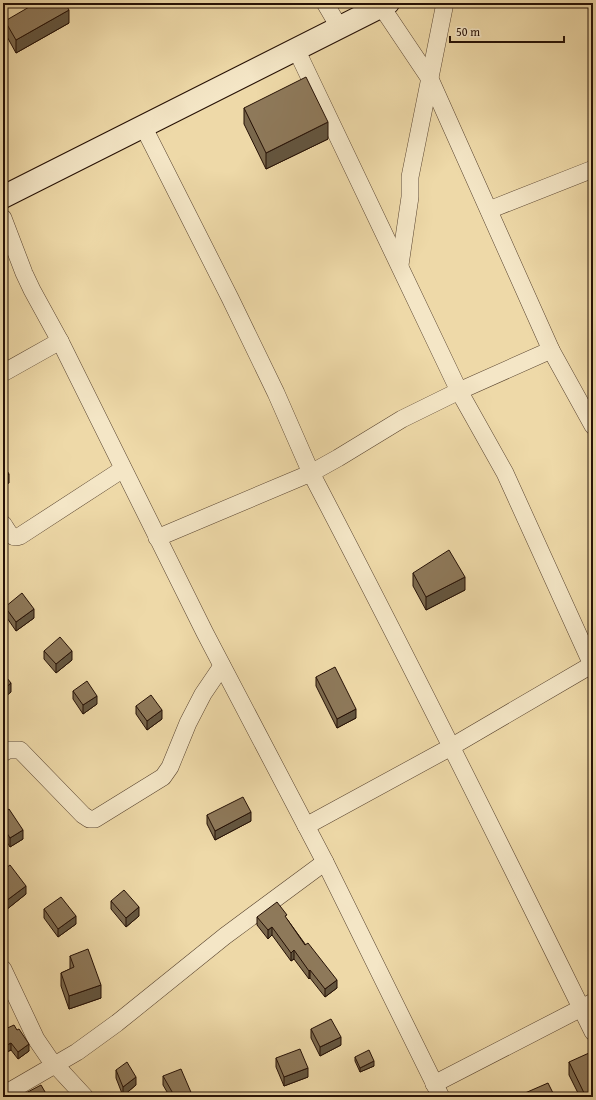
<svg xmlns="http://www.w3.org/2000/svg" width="596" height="1100" font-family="'Gentium Book Plus',serif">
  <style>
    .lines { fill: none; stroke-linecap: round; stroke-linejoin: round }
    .minor-casing { stroke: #57422e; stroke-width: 18 }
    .secondary-casing { stroke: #251005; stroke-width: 24 }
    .minor { stroke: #f4e6c6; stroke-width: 17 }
    .secondary { stroke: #f4e6c6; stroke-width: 22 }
    .wall { fill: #7a684d; stroke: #251005 }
    .shaded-wall { fill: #63553f; stroke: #251005 }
    .building { fill: #8e795a; stroke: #251005 }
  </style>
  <rect width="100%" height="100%" fill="#eed9a8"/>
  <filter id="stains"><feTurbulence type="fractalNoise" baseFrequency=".005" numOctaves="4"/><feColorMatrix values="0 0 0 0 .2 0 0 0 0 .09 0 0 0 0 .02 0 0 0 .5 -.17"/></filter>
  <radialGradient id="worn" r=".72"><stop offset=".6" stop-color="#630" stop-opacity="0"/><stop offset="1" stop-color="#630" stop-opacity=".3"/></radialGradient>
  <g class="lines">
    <defs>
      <g id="minor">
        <polyline points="325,3 339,27"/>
        <polyline points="381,6 430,79 551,350 593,426"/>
        <polyline points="296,49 459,391 505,473 593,667"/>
        <polyline points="143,126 230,298 276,393 311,473 338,458 402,419 459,391 551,350"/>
        <polyline points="489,210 593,169"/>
        <polyline points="3,218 24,273 32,290 60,341 205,633 325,862 441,1097"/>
        <polyline points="400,265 410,197 410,177 445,3"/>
        <polyline points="3,373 60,341"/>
        <path d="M3 524C8 531 11 540 20 536L123 469"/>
        <path d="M157 538 311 473C408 658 501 845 593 1032"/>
        <polyline points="3,753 8,750 20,750 83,815 89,819 95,819 163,777 170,767 188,723 203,694 222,666"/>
        <polyline points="306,826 451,747 593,664"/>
        <polyline points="3,969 36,1039 49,1058 85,1097"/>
        <polyline points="434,1084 593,1002"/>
        <polyline points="3,1095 77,1052 117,1023 225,936 325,862"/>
      </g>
      <polyline id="secondary" points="3,197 388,3"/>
    </defs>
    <use href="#minor" class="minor-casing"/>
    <use href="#secondary" class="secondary-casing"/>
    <use href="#minor" class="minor"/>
    <use href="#secondary" class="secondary"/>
  </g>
  <g class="wall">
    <polygon points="5,21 69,23 16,53 5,33"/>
    <polygon points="244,108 328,139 266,169 244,124"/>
    <polygon points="413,573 465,590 426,610 413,586"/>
    <polygon points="5,607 34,618 16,631 5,615"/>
    <polygon points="44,651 72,660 56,673 44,659"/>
    <polygon points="316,677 356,718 337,728 316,686"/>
    <polygon points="73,691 97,704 83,714 73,699"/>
    <polygon points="136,706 162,719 147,730 136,714"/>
    <polygon points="3,813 23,839 10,847 3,836"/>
    <polygon points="207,815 251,821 215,840 207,824"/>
    <polygon points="3,870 26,894 6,910 3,906"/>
    <polygon points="111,901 139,916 126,927 111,909"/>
    <polygon points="44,909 76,924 58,937 44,918"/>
    <polygon points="257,917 287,919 337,988 325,997 310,978 309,979 294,959 291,961 272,935 268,939 257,925"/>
    <polygon points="70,956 101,998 69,1009 61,986 61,973 70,969"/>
    <polygon points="311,1029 341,1045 320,1056 311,1038"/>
    <polygon points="3,1030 17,1030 29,1051 18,1059 11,1050 3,1054"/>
    <polygon points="355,1057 374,1066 360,1072 355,1061"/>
    <polygon points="276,1058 308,1077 284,1086 276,1067"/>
    <polygon points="569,1062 593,1097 580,1097 569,1075"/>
    <polygon points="116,1070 136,1085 123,1096 116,1078"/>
    <polygon points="163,1076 193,1097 170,1097 163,1085"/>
  </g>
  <g class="shaded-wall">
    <polygon points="69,10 69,23 16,53 16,40"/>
    <polygon points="328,122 328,139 266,169 266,153"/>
    <polygon points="9,474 9,483 3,486 3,478"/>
    <polygon points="465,577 465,590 426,610 426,597"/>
    <polygon points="34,609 34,618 16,631 16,622"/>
    <polygon points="72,651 72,660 56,673 56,664"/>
    <polygon points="11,683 11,692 3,699 3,690"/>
    <polygon points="97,696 97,704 83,714 83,705"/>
    <polygon points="356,709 356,718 337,728 337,719"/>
    <polygon points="162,710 162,719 147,730 147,721"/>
    <polygon points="251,812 251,821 215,840 215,831"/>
    <polygon points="23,830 23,839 10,847 10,838"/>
    <polygon points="26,886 26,894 6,910 6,901"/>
    <polygon points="139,907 139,916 126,927 126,918"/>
    <polygon points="76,916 76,924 58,937 58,929"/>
    <polygon points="272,927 272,935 268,939 268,930"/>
    <polygon points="294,950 294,959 291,961 291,953"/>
    <polygon points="310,970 310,978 309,979 309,971"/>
    <polygon points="337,980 337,988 325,997 325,989"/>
    <polygon points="101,985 101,998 69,1009 69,996"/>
    <polygon points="341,1037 341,1045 320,1056 320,1047"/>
    <polygon points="11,1043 11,1050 3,1054 3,1047"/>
    <polygon points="29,1044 29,1051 18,1059 18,1052"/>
    <polygon points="374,1061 374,1066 360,1072 360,1068"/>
    <polygon points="308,1068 308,1077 284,1086 284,1077"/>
    <polygon points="136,1077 136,1085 123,1096 123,1087"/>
  </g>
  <g class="building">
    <polygon points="36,3 65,3 69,10 16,40 5,21"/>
    <polygon points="306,77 328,122 266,153 244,108"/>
    <polygon points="3,464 9,474 3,478"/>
    <polygon points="449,550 465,577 426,597 413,573"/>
    <polygon points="22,593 34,609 16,622 5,607"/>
    <polygon points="60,637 72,651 56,664 44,651"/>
    <polygon points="335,667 356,709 337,719 316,677"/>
    <polygon points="3,673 11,683 3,690"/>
    <polygon points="87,681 97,696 83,705 73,691"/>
    <polygon points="151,695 162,710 147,721 136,706"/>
    <polygon points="243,797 251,812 215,831 207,815"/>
    <polygon points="9,809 23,830 10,838 3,827 3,813"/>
    <polygon points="10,865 26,886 6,901 3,898 3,870"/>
    <polygon points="124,890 139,907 126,918 111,901"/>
    <polygon points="61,897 76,916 58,929 44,909"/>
    <polygon points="277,902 287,915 285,916 305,945 308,943 337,980 325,989 310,970 309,971 294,950 291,953 272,927 268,930 257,917"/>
    <polygon points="88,949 101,985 69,996 61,973 74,967 70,956"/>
    <polygon points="331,1019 341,1037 320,1047 311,1029"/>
    <polygon points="14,1025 17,1030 19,1029 29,1044 18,1052 11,1043 3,1047 3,1030"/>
    <polygon points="300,1049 308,1068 284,1077 276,1058"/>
    <polygon points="369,1050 374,1061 360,1068 355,1057"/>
    <polygon points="589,1053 593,1061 593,1097 586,1097 569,1062"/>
    <polygon points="127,1062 136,1077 123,1087 116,1070"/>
    <polygon points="181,1069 193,1097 175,1097 163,1076"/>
    <polygon points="548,1083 555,1097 527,1097 525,1093"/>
    <polygon points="41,1085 48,1097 25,1097 24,1094"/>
  </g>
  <rect width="596" height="1100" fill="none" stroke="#eed9a8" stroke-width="16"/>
  <rect x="4" y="4" width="588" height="1092" fill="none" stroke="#251005" stroke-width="2"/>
  <rect x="8" y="8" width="580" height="1084" fill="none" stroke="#251005"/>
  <path d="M450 36v6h114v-6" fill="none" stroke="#251005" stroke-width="2"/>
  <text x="456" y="36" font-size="12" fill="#251005" stroke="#f4e6c6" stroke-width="3" paint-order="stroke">50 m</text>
  <rect width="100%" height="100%" filter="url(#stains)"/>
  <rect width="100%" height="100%" fill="url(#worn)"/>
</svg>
